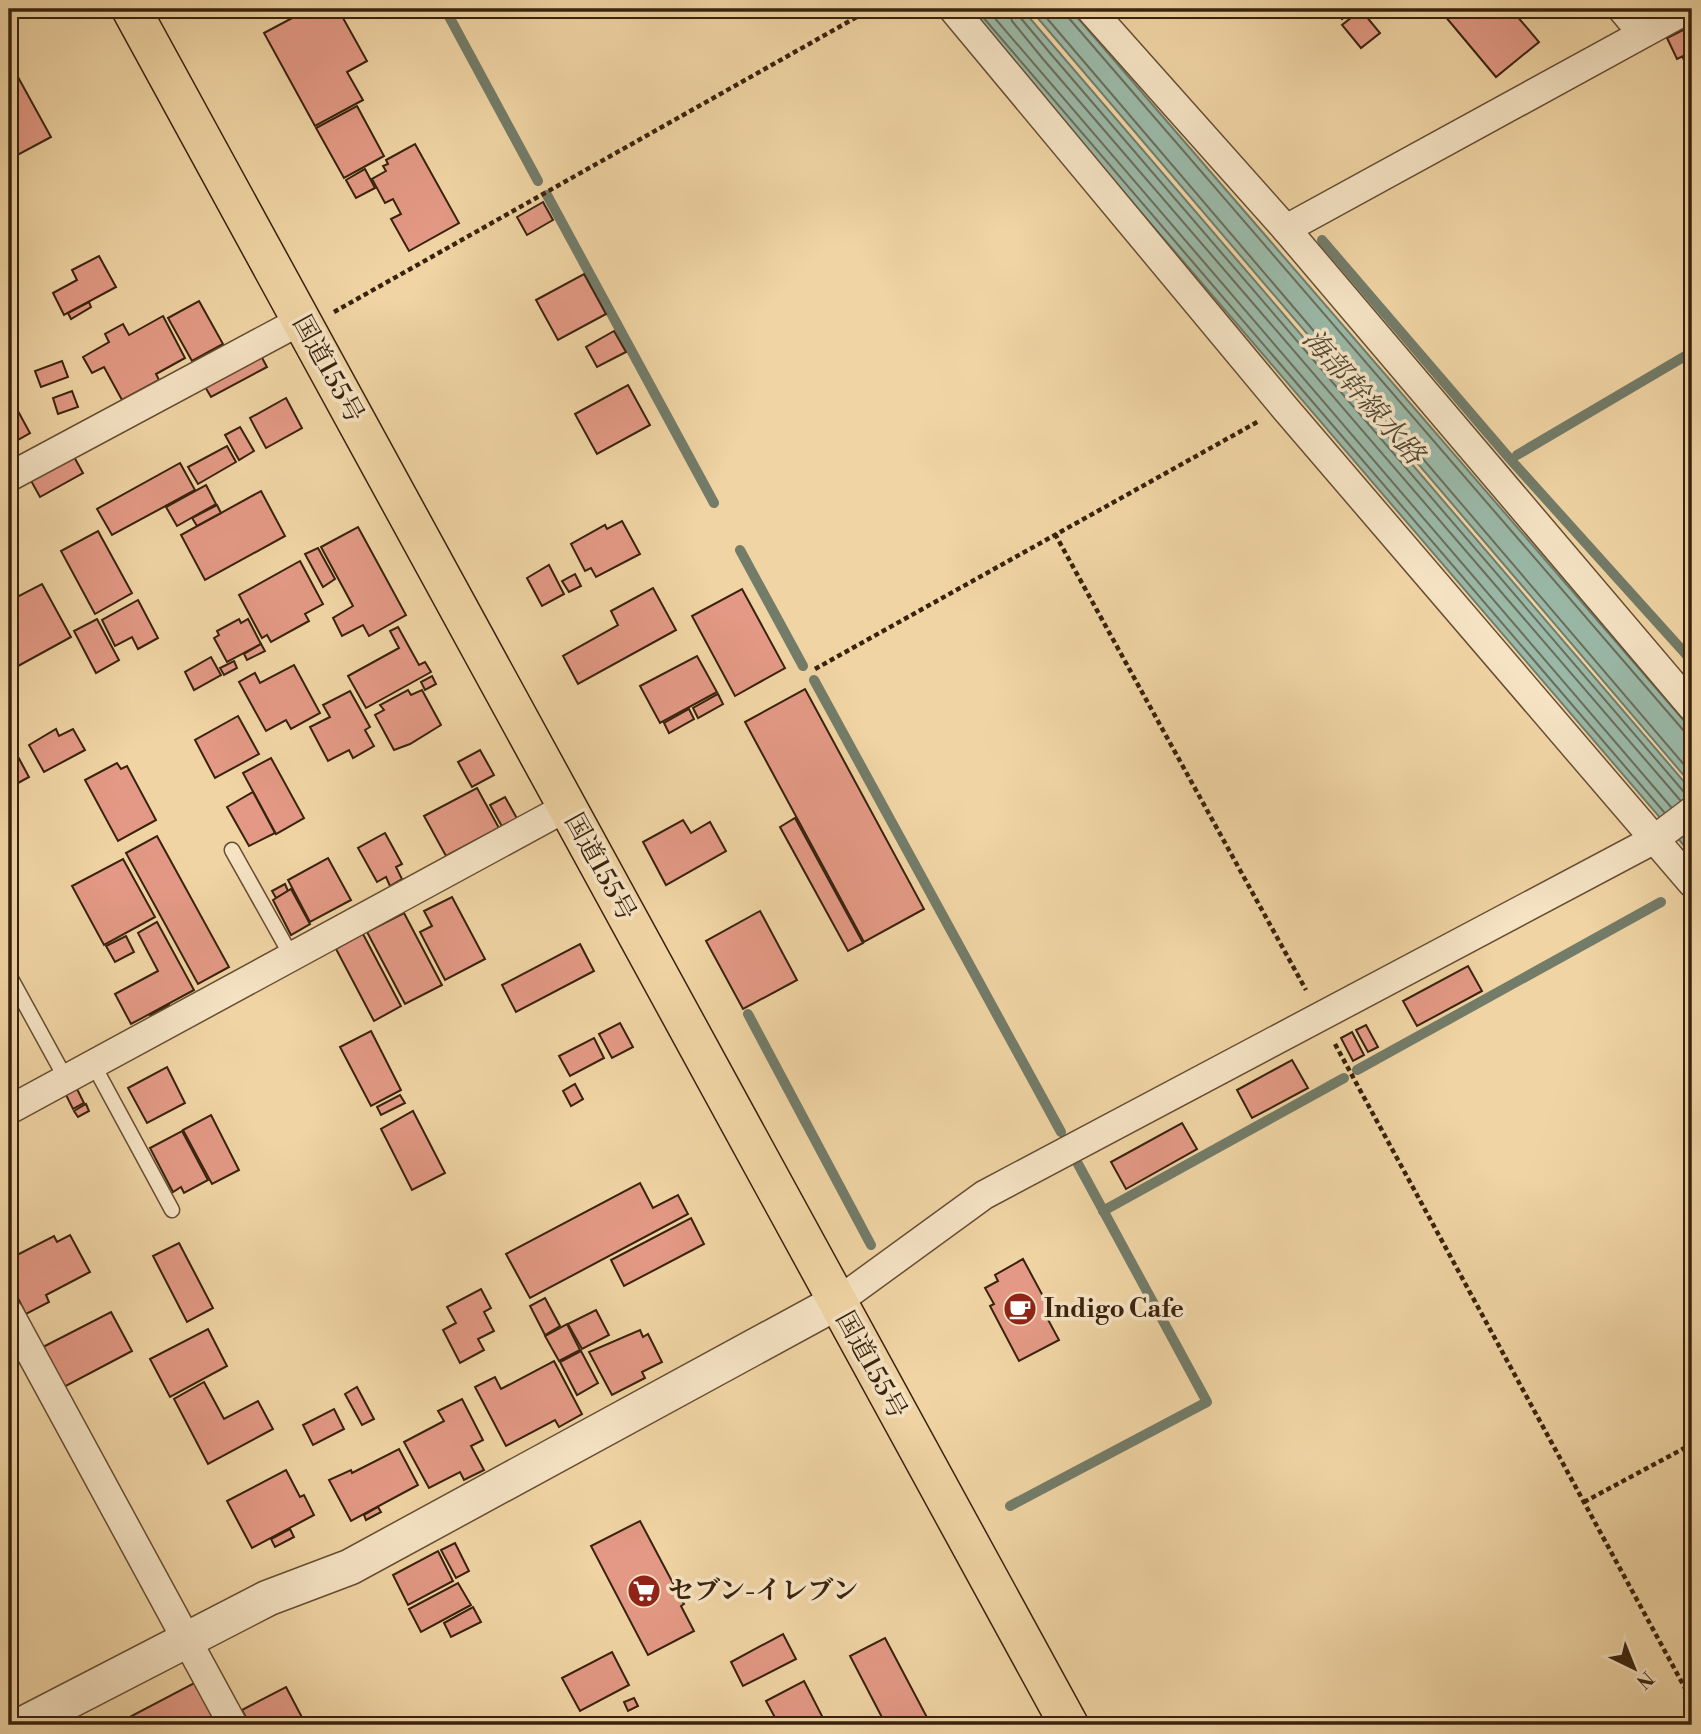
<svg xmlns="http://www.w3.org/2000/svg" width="1701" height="1734" font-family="'Libre Bodoni','Noto Serif JP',serif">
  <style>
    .water { fill: #9ab8a7; stroke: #737c69; stroke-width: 2 }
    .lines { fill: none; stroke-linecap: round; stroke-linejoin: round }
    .shore { stroke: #6a6d5a; stroke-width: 2 }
    .stream { stroke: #737c69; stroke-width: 10 }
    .building { fill: #e39985; stroke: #39220d; stroke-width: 2 }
    .service-casing { stroke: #674e33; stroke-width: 17 }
    .minor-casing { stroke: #674e33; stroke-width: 31 }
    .tertiary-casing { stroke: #674e33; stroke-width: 38 }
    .trunk-casing { stroke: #39220d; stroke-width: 41 }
    .path { stroke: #39220d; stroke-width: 4.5; stroke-dasharray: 5 3.5; stroke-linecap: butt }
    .service { stroke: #f5e3c4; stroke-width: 14 }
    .minor { stroke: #f5e3c4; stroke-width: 28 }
    .tertiary { stroke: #f5e3c4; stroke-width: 35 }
    .trunk { stroke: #f0d4a4; stroke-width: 38 }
    .labels { text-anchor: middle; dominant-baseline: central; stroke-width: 7; stroke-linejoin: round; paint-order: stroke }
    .street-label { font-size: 26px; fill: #39220d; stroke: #f5e3c4 }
    .poi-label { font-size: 26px; font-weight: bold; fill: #39220d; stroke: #f5e3c4; text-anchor: start }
    .water-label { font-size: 28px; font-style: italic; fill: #514834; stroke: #f5e3c4 }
  </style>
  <rect width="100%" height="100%" fill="#f0d4a4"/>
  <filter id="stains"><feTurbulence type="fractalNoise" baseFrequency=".00286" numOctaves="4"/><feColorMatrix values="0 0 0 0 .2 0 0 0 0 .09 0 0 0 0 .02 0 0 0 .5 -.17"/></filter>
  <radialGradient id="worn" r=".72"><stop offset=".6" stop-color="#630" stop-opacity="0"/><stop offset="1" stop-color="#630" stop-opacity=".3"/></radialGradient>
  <g class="water">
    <polygon points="967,9 1022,9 1692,791 1692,855"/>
    <polygon points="1030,9 1070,9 1692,730 1692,785"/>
  </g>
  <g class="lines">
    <g class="shore">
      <polyline points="976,9 1664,812"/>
      <polyline points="987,9 1671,807"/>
      <polyline points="1009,9 1012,21 1043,59 1680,800"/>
      <polyline points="1017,9 1019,16 1050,53 1684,792 1692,795"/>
      <polyline points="1039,9 1692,774"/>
      <polyline points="1065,9 1067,16 1684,731 1692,734"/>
    </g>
    <g class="stream">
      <polyline points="445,9 538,181"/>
      <polyline points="547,195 714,503"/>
      <polyline points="1322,240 1510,459 1692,661"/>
      <polyline points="1517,455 1692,352"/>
      <polyline points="740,550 803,666"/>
      <polyline points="814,680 1061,1132"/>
      <polyline points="748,1014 871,1245"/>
      <polyline points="1357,1070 1661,902"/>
      <polyline points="1103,1211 1344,1078"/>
      <polyline points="1010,1506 1207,1402 1078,1164"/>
    </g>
  </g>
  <g class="building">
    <polygon points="309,9 338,9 367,61 347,72 363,100 315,126 264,33"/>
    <polygon points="1334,9 1354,9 1342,19"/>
    <polygon points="1439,9 1511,9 1539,42 1496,77"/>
    <polygon points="1361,10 1380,33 1361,48 1342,25"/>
    <polygon points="1687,28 1692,39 1692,52 1677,59 1667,38"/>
    <polygon points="1692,53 1692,77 1683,58"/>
    <polygon points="13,68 51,137 12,158 9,152 9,70"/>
    <polygon points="357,106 384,156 344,178 316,128"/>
    <polygon points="415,144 459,223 409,251 391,219 401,214 393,199 385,203 372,179 386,171 383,166 388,164 386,160"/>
    <polygon points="365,169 375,188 356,198 346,180"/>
    <polygon points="543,202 553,220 527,235 517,217"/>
    <polygon points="99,256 116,287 64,315 53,293 77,280 72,270"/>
    <polygon points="584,274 606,314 558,340 536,300"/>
    <polygon points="199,301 223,344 192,361 168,318"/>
    <polygon points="89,302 91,307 71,319 68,313"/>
    <polygon points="163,316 185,358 156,374 159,380 122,400 104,367 92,373 83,357 109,342 105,334 123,324 129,335"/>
    <polygon points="614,331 626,352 597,367 586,347"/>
    <polygon points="260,354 267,367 211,397 204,385"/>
    <polygon points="62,361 68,377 41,387 35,371"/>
    <polygon points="628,385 650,425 597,454 575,414"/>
    <polygon points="72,391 78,407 58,414 53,398"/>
    <polygon points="286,398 302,428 266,448 250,418"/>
    <polygon points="13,402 30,433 9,445 9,404"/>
    <polygon points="240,427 254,451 239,460 225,435"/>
    <polygon points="227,446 236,462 198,484 188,467"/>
    <polygon points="73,455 83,473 40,497 30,479"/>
    <polygon points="180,463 195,490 112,535 97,509"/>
    <polygon points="206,485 216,504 177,526 166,507"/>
    <polygon points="261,491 285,536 205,580 181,535"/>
    <polygon points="14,504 18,511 9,517 9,507"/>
    <polygon points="217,505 221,513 197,526 192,518"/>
    <polygon points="622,521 640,554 596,577 591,568 585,571 571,544 605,525 607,529"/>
    <polygon points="358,527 406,615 369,636 363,625 342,636 333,618 353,606 321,547"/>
    <polygon points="98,531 132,593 95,614 61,551"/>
    <polygon points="318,548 335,579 323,587 305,554"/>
    <polygon points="300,561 323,604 305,614 309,621 271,642 267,635 262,638 239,595"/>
    <polygon points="549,565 564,594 542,606 527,578"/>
    <polygon points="575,574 581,586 569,592 562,581"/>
    <polygon points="42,584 71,637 9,671 9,601"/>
    <polygon points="653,588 676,630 578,684 563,656 618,625 611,611"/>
    <polygon points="742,589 785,668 735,696 692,616"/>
    <polygon points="138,600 158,638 138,649 132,637 115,646 102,620"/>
    <polygon points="97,619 119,660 96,673 74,631"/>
    <polygon points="239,619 241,623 248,619 261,644 227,662 214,638 219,635 217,631"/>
    <polygon points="398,627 419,665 425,662 431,672 366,708 348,676 399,648 390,631"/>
    <polygon points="261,644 265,651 247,660 244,654"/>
    <polygon points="697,656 717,692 660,723 640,686"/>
    <polygon points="211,657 221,675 194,690 185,672"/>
    <polygon points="234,661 237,668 224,675 220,668"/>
    <polygon points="294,665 320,713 291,729 286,720 266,731 239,682 255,673 260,683"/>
    <polygon points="432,676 436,684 425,690 421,682"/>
    <polygon points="805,689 924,909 864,942 745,722"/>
    <polygon points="408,690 411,695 422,690 441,725 410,744 394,750 375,715 384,710 380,705"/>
    <polygon points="350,691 370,727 365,730 374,746 353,758 349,750 328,761 310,727 330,717 323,705"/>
    <polygon points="718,694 723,704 698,718 693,708"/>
    <polygon points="689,709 694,719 669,733 664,723"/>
    <polygon points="238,716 259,754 215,778 195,740"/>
    <polygon points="56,729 59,736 73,729 85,750 44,772 29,745"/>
    <polygon points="480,750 494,775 472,787 458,762"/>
    <polygon points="16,753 29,777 9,788 9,757"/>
    <polygon points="271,758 304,818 276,834 243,773"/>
    <polygon points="117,763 121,769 127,766 156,820 118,841 85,780"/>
    <polygon points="477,788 499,828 446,856 424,816"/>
    <polygon points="253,792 275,833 249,846 227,807"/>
    <polygon points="505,797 519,822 504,830 490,805"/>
    <polygon points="795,818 863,943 848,951 780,827"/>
    <polygon points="683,820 691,833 710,822 726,851 666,885 643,842"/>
    <polygon points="385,833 402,864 396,867 402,879 390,886 386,877 377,882 358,848"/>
    <polygon points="157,836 229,967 198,984 126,853"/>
    <polygon points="328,858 351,900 310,922 288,880"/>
    <polygon points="123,859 155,917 104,945 72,886"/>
    <polygon points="285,884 288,891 276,898 272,891"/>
    <polygon points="291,889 310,924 291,935 273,900"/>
    <polygon points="452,897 485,959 445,980 420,932 432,926 424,911"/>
    <polygon points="760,911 797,980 743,1009 706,941"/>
    <polygon points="404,913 442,985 405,1004 367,932"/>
    <polygon points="157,922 194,990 131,1024 115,994 158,971 138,933"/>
    <polygon points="363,934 401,1006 374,1021 336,949"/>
    <polygon points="126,936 134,952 115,962 106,946"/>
    <polygon points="580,944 594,971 516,1012 502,985"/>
    <polygon points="1468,966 1482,991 1417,1026 1403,1001"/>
    <polygon points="169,1005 173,1011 154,1022 150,1015"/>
    <polygon points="620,1023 633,1047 612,1058 599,1034"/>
    <polygon points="1366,1025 1378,1047 1368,1052 1356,1030"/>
    <polygon points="371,1031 401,1090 371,1106 340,1047"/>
    <polygon points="1352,1032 1364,1055 1353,1061 1341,1038"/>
    <polygon points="594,1038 604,1058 570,1076 559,1056"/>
    <polygon points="1292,1060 1308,1088 1252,1118 1237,1090"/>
    <polygon points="167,1067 185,1103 147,1123 128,1088"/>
    <polygon points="74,1083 84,1103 73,1109 63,1089"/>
    <polygon points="575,1084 583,1099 571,1106 563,1091"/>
    <polygon points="400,1095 405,1103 381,1115 377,1107"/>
    <polygon points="86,1104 89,1111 78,1117 74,1111"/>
    <polygon points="413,1111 445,1173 412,1190 381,1129"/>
    <polygon points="211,1115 239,1170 212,1184 183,1130"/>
    <polygon points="1182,1123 1197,1149 1126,1189 1111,1162"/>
    <polygon points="182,1131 208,1180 184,1193 181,1187 173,1192 150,1148"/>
    <polygon points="640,1183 653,1208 678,1195 688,1214 530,1298 506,1254"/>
    <polygon points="691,1218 704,1244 624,1286 611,1260"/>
    <polygon points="70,1235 90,1272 46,1295 49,1302 26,1314 9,1281 9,1268 18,1263 15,1256 54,1236 57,1242"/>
    <polygon points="179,1243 213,1308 187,1322 153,1256"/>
    <polygon points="1023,1259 1051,1311 1045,1314 1059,1340 1019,1361 990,1306 994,1304 985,1288 998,1281 995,1275"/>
    <polygon points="481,1289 491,1308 484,1312 494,1331 478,1339 484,1350 460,1363 443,1330 456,1323 447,1307"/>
    <polygon points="545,1298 560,1326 545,1335 530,1306"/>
    <polygon points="596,1310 609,1335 582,1349 568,1324"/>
    <polygon points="111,1312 132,1351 62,1388 41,1348"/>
    <polygon points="567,1324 580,1350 559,1361 545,1336"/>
    <polygon points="208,1329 227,1366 170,1397 150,1359"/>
    <polygon points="640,1330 643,1337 648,1334 662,1362 642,1372 645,1378 612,1395 589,1352"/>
    <polygon points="581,1351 598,1383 577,1395 560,1362"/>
    <polygon points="554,1361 582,1414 559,1427 555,1420 506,1446 475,1387 495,1377 501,1389"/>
    <polygon points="204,1382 224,1419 258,1401 273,1429 208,1464 174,1399"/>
    <polygon points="357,1387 374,1419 362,1425 345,1394"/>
    <polygon points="462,1399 483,1440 471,1446 484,1470 464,1480 460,1472 429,1488 404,1442 444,1421 438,1411"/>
    <polygon points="334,1409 344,1429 313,1445 303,1425"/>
    <polygon points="399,1449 418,1485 351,1521 329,1480 351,1470 352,1473"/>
    <polygon points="286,1470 300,1497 304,1495 314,1515 252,1548 227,1501"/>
    <polygon points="378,1507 381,1512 366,1520 364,1515"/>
    <polygon points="640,1521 684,1604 681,1606 694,1631 648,1655 591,1546"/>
    <polygon points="290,1529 294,1537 275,1547 271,1539"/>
    <polygon points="455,1543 469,1571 456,1578 441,1550"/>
    <polygon points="438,1551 453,1581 408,1605 393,1575"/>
    <polygon points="458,1583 471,1605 421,1632 409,1609"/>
    <polygon points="473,1607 481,1622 451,1637 444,1623"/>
    <polygon points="783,1634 796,1659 743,1686 731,1662"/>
    <polygon points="885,1638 931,1725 886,1725 850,1656"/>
    <polygon points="612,1652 629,1685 580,1711 562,1678"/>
    <polygon points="198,1681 220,1725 126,1725 124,1720"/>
    <polygon points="804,1681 822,1716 806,1725 779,1725 766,1701"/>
    <polygon points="286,1687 306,1725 250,1725 242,1710"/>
    <polygon points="634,1698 638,1706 628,1711 624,1702"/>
  </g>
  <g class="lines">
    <defs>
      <g id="service">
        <polyline points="232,850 292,957"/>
        <polyline points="9,975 66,1079"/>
        <polyline points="93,1064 172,1210"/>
      </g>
      <g id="minor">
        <polyline points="953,9 1284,407 1692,883"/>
        <polyline points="1090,9 1286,229 1692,707"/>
        <polyline points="1622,9 1642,33"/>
        <polyline points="1286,229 1688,9"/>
        <polyline points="9,477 302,320"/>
        <polyline points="9,1110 567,807"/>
        <polyline points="837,1302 984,1195 1655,839 1692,811"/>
        <polyline points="9,1313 233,1725"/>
      </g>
      <polyline id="tertiary" points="22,1725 268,1598 350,1567 837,1302"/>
      <polyline id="trunk" points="131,9 1069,1725"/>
    </defs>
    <use href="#service" class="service-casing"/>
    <use href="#minor" class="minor-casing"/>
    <use href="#tertiary" class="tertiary-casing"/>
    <use href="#trunk" class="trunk-casing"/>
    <g class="path">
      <polyline points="334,312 871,9"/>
      <polyline points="1055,534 1306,990"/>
      <polyline points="815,669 1259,421"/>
      <polyline points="1335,1044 1692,1701"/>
      <polyline points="1584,1502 1692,1444"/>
    </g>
    <use href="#service" class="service"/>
    <use href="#minor" class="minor"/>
    <use href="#tertiary" class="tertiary"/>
    <use href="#trunk" class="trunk"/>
  </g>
  <defs>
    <symbol id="cafe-disc" viewBox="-11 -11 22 22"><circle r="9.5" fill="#8f2418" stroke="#f5e3c4"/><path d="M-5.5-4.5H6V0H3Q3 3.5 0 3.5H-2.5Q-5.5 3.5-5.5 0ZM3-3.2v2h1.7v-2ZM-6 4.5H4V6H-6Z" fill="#fff"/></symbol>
    <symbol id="supermarket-disc" viewBox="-11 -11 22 22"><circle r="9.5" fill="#8f2418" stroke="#f5e3c4"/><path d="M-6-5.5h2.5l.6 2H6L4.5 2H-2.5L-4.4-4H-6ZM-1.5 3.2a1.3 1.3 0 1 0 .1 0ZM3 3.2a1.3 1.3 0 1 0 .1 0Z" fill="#fff"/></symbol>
  </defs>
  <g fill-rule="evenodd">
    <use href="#cafe-disc" x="1001" y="1290" width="38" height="38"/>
    <use href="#supermarket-disc" x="625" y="1572" width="38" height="38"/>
  </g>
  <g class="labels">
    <g class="street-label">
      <text transform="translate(328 369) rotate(61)">国道155号</text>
      <text transform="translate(600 867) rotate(61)">国道155号</text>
      <text transform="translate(871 1365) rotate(61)">国道155号</text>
    </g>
    <g class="poi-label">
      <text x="1044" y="1309">Indigo Cafe</text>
      <text x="668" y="1591">セブン-イレブン</text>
    </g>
    <g class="water-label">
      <text transform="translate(1363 397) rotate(49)">海部幹線水路</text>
    </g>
  </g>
  <rect width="1701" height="1734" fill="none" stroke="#f0d4a4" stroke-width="35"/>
  <rect x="10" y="10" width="1680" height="1713" fill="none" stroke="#39220d" stroke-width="3.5"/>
  <rect x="18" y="18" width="1666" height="1699" fill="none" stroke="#39220d" stroke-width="2"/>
  <g transform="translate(1634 1668) rotate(137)" stroke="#f5e3c4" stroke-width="5" paint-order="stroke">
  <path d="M0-5L12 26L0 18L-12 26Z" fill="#39220d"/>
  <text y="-10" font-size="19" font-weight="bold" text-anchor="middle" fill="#39220d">N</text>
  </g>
  <rect width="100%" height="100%" filter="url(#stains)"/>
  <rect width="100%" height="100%" fill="url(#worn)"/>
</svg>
